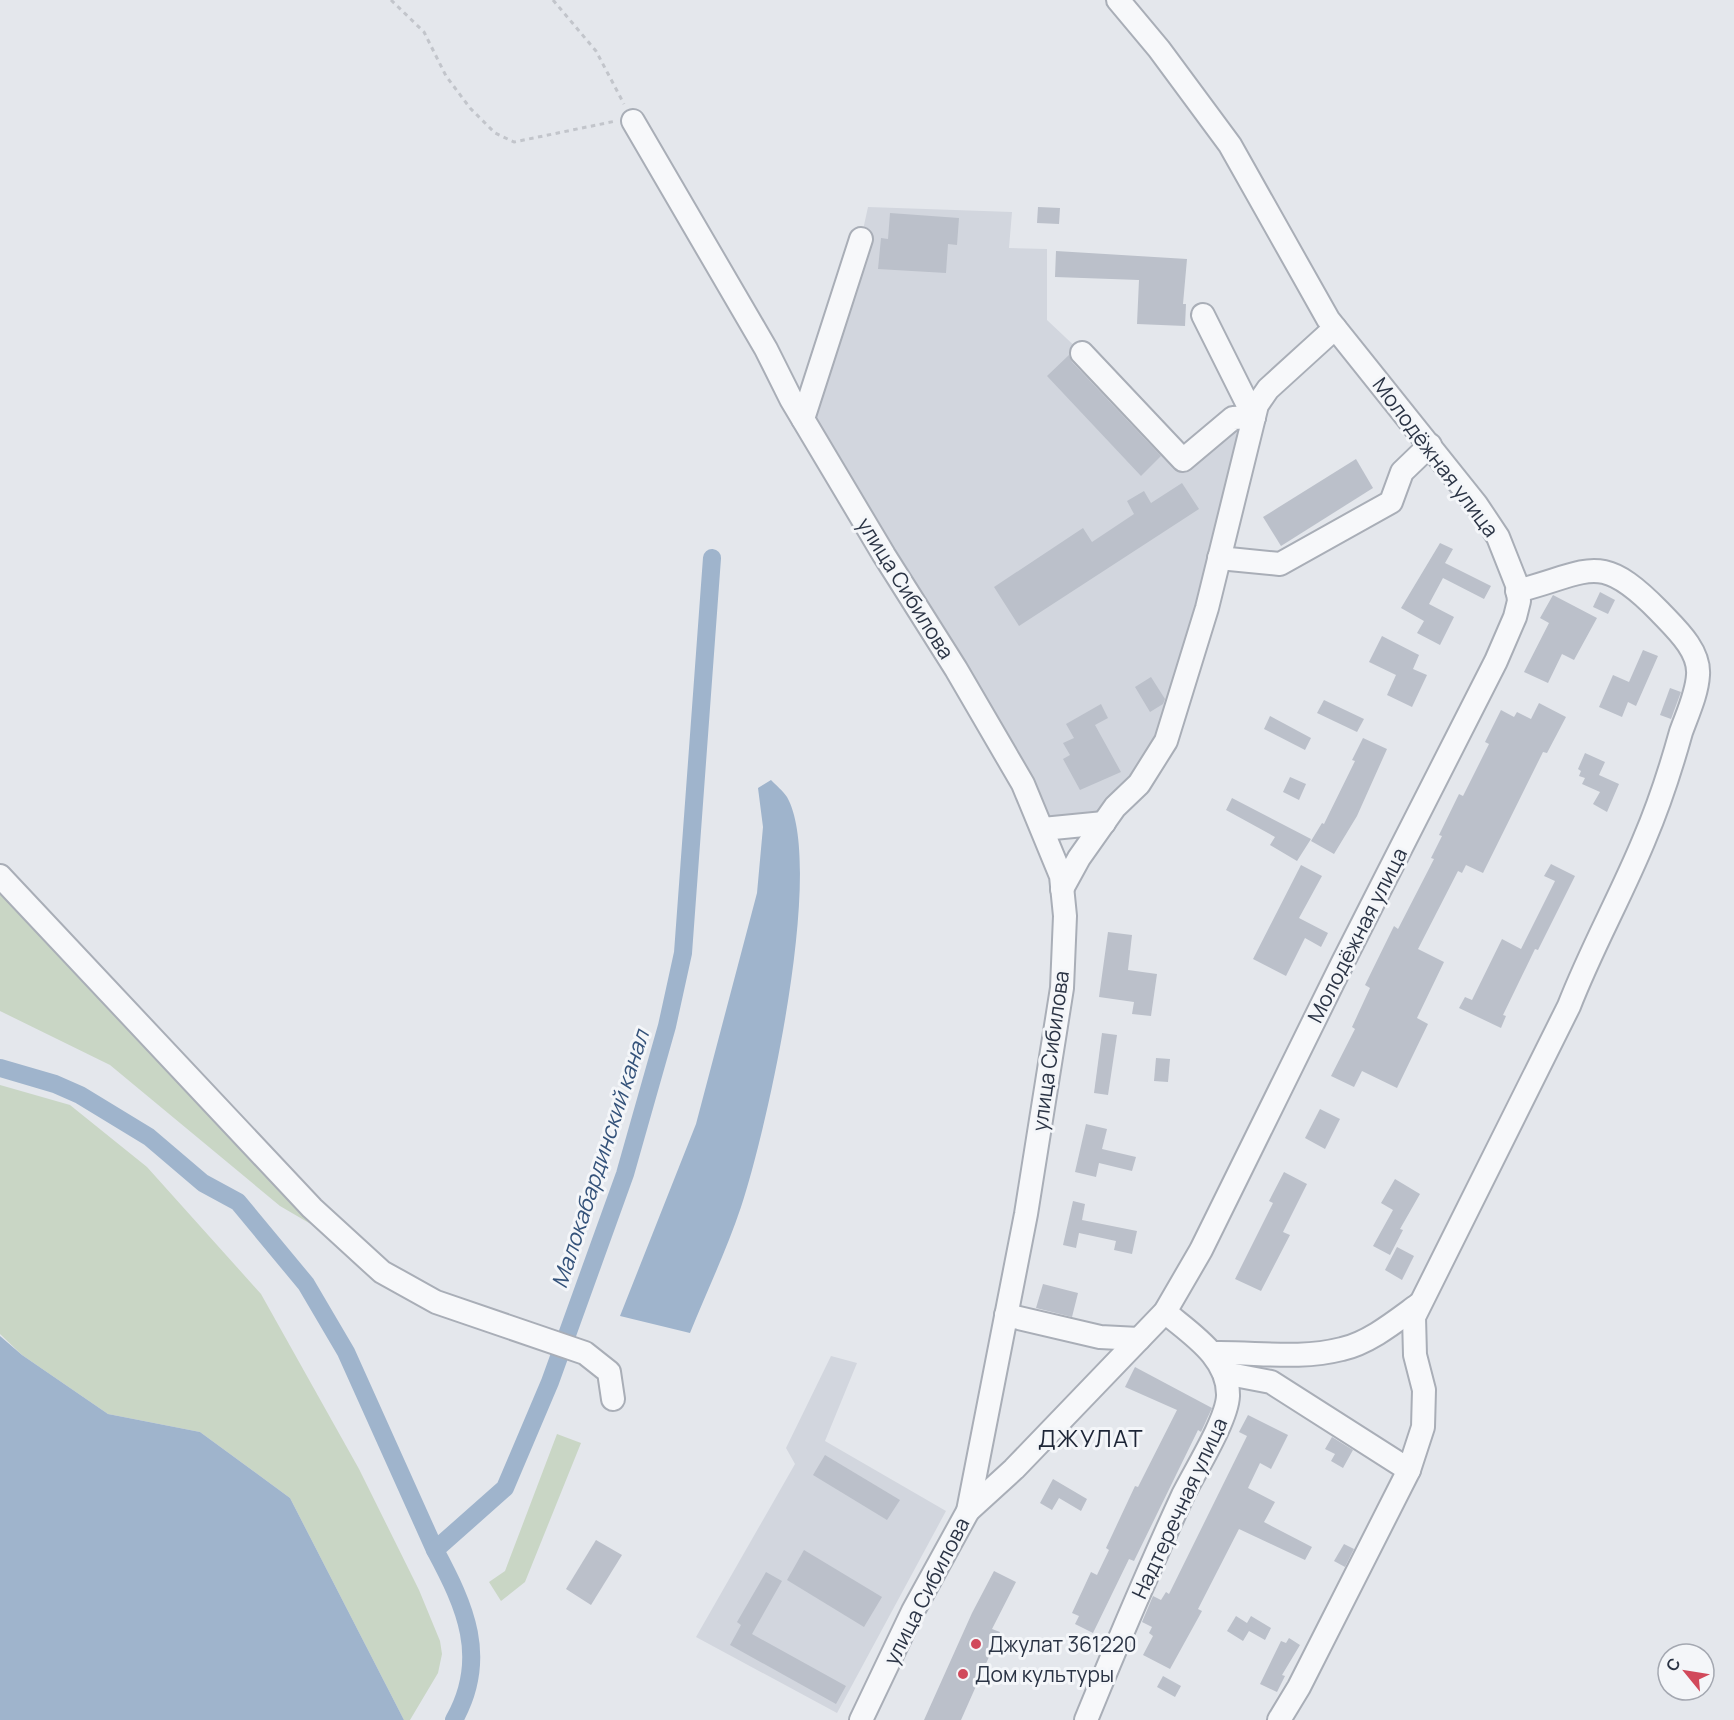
<svg xmlns="http://www.w3.org/2000/svg" width="1734" height="1720" font-family="Manrope,sans-serif">
  <style>
    .built { fill: #d2d6de }
    .green { fill: #c9d6c5 }
    .water { fill: #9fb4cc }
    .lines { fill: none; stroke-linecap: round; stroke-linejoin: round }
    .canal { stroke: #9fb4cc; stroke-width: 18 }
    .building { fill: #bbc0ca }
    .minor-casing { stroke: #a9aeb7; stroke-width: 26 }
    .path { stroke: #c2c5cb; stroke-width: 3; stroke-dasharray: 4.5 4.5; stroke-linecap: butt }
    .minor { stroke: #f7f8fa; stroke-width: 22 }
    .poi-dot { fill: #d1495b; stroke: #f4f6f9; stroke-width: 2 }
    .labels { text-anchor: middle; dominant-baseline: central; stroke-width: 6; stroke-linejoin: round; paint-order: stroke }
    .street-label { font-size: 21px; fill: #2b3445; stroke: #f4f6f9 }
    .poi-label { font-size: 21px; fill: #2b3445; stroke: #f4f6f9; text-anchor: start }
    .water-label { font-size: 22px; font-style: italic; fill: #34527a; stroke: #f4f6f9 }
    .quarter-label { font-size: 24px; letter-spacing: 1.5px; fill: #1d2536; stroke: #f4f6f9 }
  </style>
  <rect width="100%" height="100%" fill="#e4e7ec"/>
  <g class="built">
    <polygon points="868,207 1012,212 1009,248 1047,249 1047,320 1082,353 1183,460 1254,417 1166,741 1115,807 1043,829 803,419 861,239"/>
    <polygon points="831,1356 857,1363 825,1441 946,1511 837,1713 696,1637 795,1464 786,1448"/>
  </g>
  <g class="green">
    <polygon points="0,886 333,1237 280,1206 110,1065 0,1011"/>
    <polygon points="0,1085 70,1105 147,1167 261,1294 359,1469 419,1590 440,1641 442,1654 438,1673 410,1720 404,1720 290,1498 200,1432 108,1414 22,1355 0,1334"/>
    <polygon points="557,1434 581,1443 525,1582 501,1601 489,1582 505,1571"/>
  </g>
  <g class="water">
    <path d="M771 780C776 785 783 791 787 797 826 866 767 1129 741 1207 727 1249 707 1291 690 1333L620 1316 696 1124 757 893 763 827 758 788Z"/>
    <polygon points="0,1336 22,1355 108,1414 200,1432 290,1498 404,1720 0,1720"/>
  </g>
  <g class="lines">
    <g class="canal">
      <polyline points="0,1068 55,1084 80,1095 149,1137 203,1183 238,1202 306,1284 346,1352 435,1550"/>
      <path d="M454 1720C489 1658 465 1606 435 1550L505 1488 550 1382 625 1174 667 1026 683 953 712 558"/>
    </g>
  </g>
  <g class="building">
    <polygon points="1038,207 1060,208 1059,224 1037,223"/>
    <polygon points="890,213 959,218 957,245 948,244 946,273 878,269 881,238 888,239"/>
    <polygon points="1056,251 1187,259 1183,304 1186,304 1185,326 1137,324 1139,280 1055,277"/>
    <polygon points="1069,355 1072,362 1161,456 1141,476 1047,376"/>
    <polygon points="1356,459 1373,488 1281,546 1263,517"/>
    <polygon points="1182,483 1199,509 1019,626 994,587 1083,528 1092,542 1134,514 1127,501 1144,491 1151,503"/>
    <polygon points="1440,543 1453,549 1445,563 1491,586 1484,599 1443,578 1429,604 1454,617 1440,645 1417,633 1424,621 1401,608"/>
    <polygon points="1600,592 1615,600 1608,614 1593,607"/>
    <polygon points="1553,595 1597,618 1574,660 1562,654 1548,683 1524,672 1549,623 1540,618"/>
    <polygon points="1382,636 1419,655 1413,669 1427,675 1412,707 1387,695 1396,675 1369,662"/>
    <polygon points="1643,650 1658,656 1636,706 1628,702 1622,717 1599,707 1613,675 1629,682"/>
    <polygon points="1151,677 1165,699 1163,704 1150,712 1135,687"/>
    <polygon points="1670,688 1681,692 1671,719 1660,715"/>
    <polygon points="1324,700 1364,719 1357,732 1317,713"/>
    <polygon points="1539,703 1566,717 1547,753 1543,752 1483,873 1466,865 1462,873 1458,871 1418,949 1444,962 1417,1018 1428,1024 1397,1088 1362,1071 1354,1087 1331,1076 1355,1029 1352,1027 1370,988 1365,985 1394,926 1398,929 1434,859 1431,858 1442,836 1439,835 1459,794 1463,796 1489,744 1485,742 1501,710 1514,717 1517,712 1531,719"/>
    <polygon points="1101,704 1108,718 1095,725 1121,772 1080,790 1063,759 1070,755 1063,743 1074,738 1066,724"/>
    <polygon points="1270,716 1311,738 1305,750 1264,729"/>
    <polygon points="1363,738 1387,749 1357,816 1334,854 1311,841 1322,823 1324,824 1355,761 1352,760"/>
    <polygon points="1585,753 1605,762 1599,775 1619,784 1607,812 1593,804 1600,792 1582,784 1585,778 1579,776 1581,771 1578,769"/>
    <polygon points="1290,777 1306,784 1299,800 1283,792"/>
    <polygon points="1232,798 1311,839 1297,861 1270,845 1275,837 1226,810"/>
    <polygon points="1551,864 1575,876 1538,950 1535,949 1503,1015 1506,1016 1501,1028 1459,1008 1465,997 1472,1000 1502,939 1521,949 1555,881 1544,876"/>
    <polygon points="1301,865 1322,876 1299,918 1328,933 1321,947 1305,938 1286,976 1253,959"/>
    <polygon points="1108,932 1132,935 1128,970 1157,974 1151,1016 1132,1014 1134,1002 1099,997"/>
    <polygon points="1102,1033 1117,1035 1108,1095 1094,1093"/>
    <polygon points="1156,1058 1170,1059 1168,1082 1154,1081"/>
    <polygon points="1320,1109 1340,1119 1325,1149 1305,1138"/>
    <polygon points="1086,1124 1107,1129 1102,1149 1136,1157 1132,1171 1099,1163 1096,1177 1075,1172"/>
    <polygon points="1284,1172 1307,1184 1283,1232 1290,1235 1261,1291 1235,1279 1273,1203 1269,1201"/>
    <polygon points="1395,1179 1420,1194 1400,1229 1403,1230 1390,1255 1373,1246 1393,1210 1381,1203"/>
    <polygon points="1073,1201 1085,1204 1082,1220 1137,1231 1132,1254 1114,1250 1116,1241 1079,1233 1076,1248 1063,1245"/>
    <polygon points="1397,1247 1414,1256 1402,1280 1385,1270"/>
    <polygon points="1043,1284 1078,1293 1072,1317 1036,1308"/>
    <polygon points="1135,1367 1212,1408 1201,1432 1198,1430 1134,1561 1129,1559 1093,1633 1075,1624 1079,1616 1072,1613 1091,1572 1097,1575 1109,1550 1106,1548 1135,1486 1138,1487 1177,1410 1125,1387"/>
    <polygon points="1248,1415 1288,1435 1271,1469 1260,1463 1248,1488 1275,1502 1264,1522 1312,1547 1305,1560 1239,1529 1198,1609 1202,1611 1170,1669 1143,1655 1153,1636 1149,1633 1152,1627 1142,1622 1153,1596 1161,1600 1166,1592 1169,1594 1247,1436 1239,1432"/>
    <polygon points="1332,1437 1353,1450 1343,1468 1331,1461 1335,1454 1325,1449"/>
    <polygon points="825,1455 900,1500 887,1520 813,1475"/>
    <polygon points="1053,1479 1087,1499 1081,1511 1059,1498 1052,1510 1040,1503"/>
    <polygon points="596,1540 622,1555 591,1605 566,1589"/>
    <polygon points="1344,1544 1354,1549 1345,1567 1334,1561"/>
    <polygon points="804,1550 882,1597 864,1627 787,1580"/>
    <polygon points="994,1571 1016,1582 992,1629 1000,1632 961,1720 924,1720 972,1613"/>
    <polygon points="766,1572 782,1581 752,1634 846,1686 836,1704 730,1645 741,1625 737,1622"/>
    <polygon points="1236,1616 1247,1623 1251,1616 1271,1628 1265,1640 1249,1631 1243,1641 1227,1631"/>
    <polygon points="1289,1638 1300,1645 1282,1675 1285,1676 1277,1692 1260,1684 1281,1641 1286,1643"/>
    <polygon points="1163,1676 1181,1686 1175,1697 1157,1687"/>
  </g>
  <g class="lines">
    <defs>
      <g id="minor">
        <polyline points="633,121 766,349 791,399 884,555 956,669 1023,784 1061,876 1065,916 1062,988 1026,1214 968,1511 913,1611 861,1720"/>
        <polyline points="1203,315 1254,417"/>
        <polyline points="1082,353 1183,460 1233,418 1254,417"/>
        <polyline points="803,419 861,239"/>
        <polyline points="1219,558 1280,564 1391,502 1402,472 1430,445"/>
        <polyline points="1043,829 1104,823"/>
        <polyline points="0,876 312,1208 382,1272 436,1302 585,1353 609,1372 613,1399"/>
        <polyline points="1062,889 1079,858 1115,807 1139,784 1166,741 1207,608 1257,405 1268,389 1335,328"/>
        <polyline points="1006,1315 1100,1337 1139,1339"/>
        <path d="M1213 1353C1256 1352 1299 1360 1342 1349 1369 1343 1396 1321 1418 1305"/>
        <polyline points="1224,1373 1271,1382 1409,1470"/>
        <polyline points="968,1511 1014,1469 1165,1312 1201,1250 1343,962 1496,661 1515,617 1519,601 1517,585 1498,537 1476,504 1328,319 1230,145 1159,49 1118,0"/>
        <path d="M1086 1720C1117 1644 1149 1569 1183 1495 1195 1471 1227 1420 1228 1396 1229 1357 1191 1334 1165 1312"/>
        <path d="M1279 1720 1299 1687 1409 1470 1423 1427 1424 1390 1415 1355 1414 1317 1569 1006C1591 949 1621 896 1644 840 1659 805 1671 768 1681 732 1687 715 1697 694 1698 675 1700 650 1675 628 1659 611 1599 550 1591 572 1517 591"/>
      </g>
    </defs>
    <use href="#minor" class="minor-casing"/>
    <g class="path">
      <polyline points="391,0 424,32 446,76 470,108 495,133 514,142 616,121"/>
      <polyline points="553,0 596,51 624,104"/>
    </g>
    <use href="#minor" class="minor"/>
  </g>
  <g class="poi-dot">
    <circle cx="976" cy="1644" r="6"/>
    <circle cx="963" cy="1674" r="6"/>
  </g>
  <g class="labels">
    <g class="street-label">
      <text transform="translate(1436 457) rotate(53)">Молодёжная улица</text>
      <text transform="translate(906 588) rotate(58)">улица Сибилова</text>
      <text transform="translate(1357 935) rotate(-63)">Молодёжная улица</text>
      <text transform="translate(1050 1051) rotate(-82)">улица Сибилова</text>
      <text transform="translate(1179 1508) rotate(-65)">Надтеречная улица</text>
      <text transform="translate(926 1591) rotate(-63)">улица Сибилова</text>
    </g>
    <g class="poi-label">
      <text x="988" y="1644">Джулат 361220</text>
      <text x="975" y="1674">Дом культуры</text>
    </g>
    <g class="water-label">
      <text transform="translate(600 1159) rotate(-72)">Малокабардинский канал</text>
    </g>
    <g class="quarter-label">
      <text x="1091" y="1437">ДЖУЛАТ</text>
    </g>
  </g>
  <g transform="translate(1686 1672) rotate(300)"><circle r="28" fill="#f4f6f9" stroke="#a4a8b1" stroke-width="1.5"/>
  <path d="M0-4.5L10 22L0 15L-10 22Z" fill="#d1495b"/>
  <text y="-9" font-size="16" font-weight="bold" text-anchor="middle" fill="#2b3445">С</text>
  </g>
</svg>
